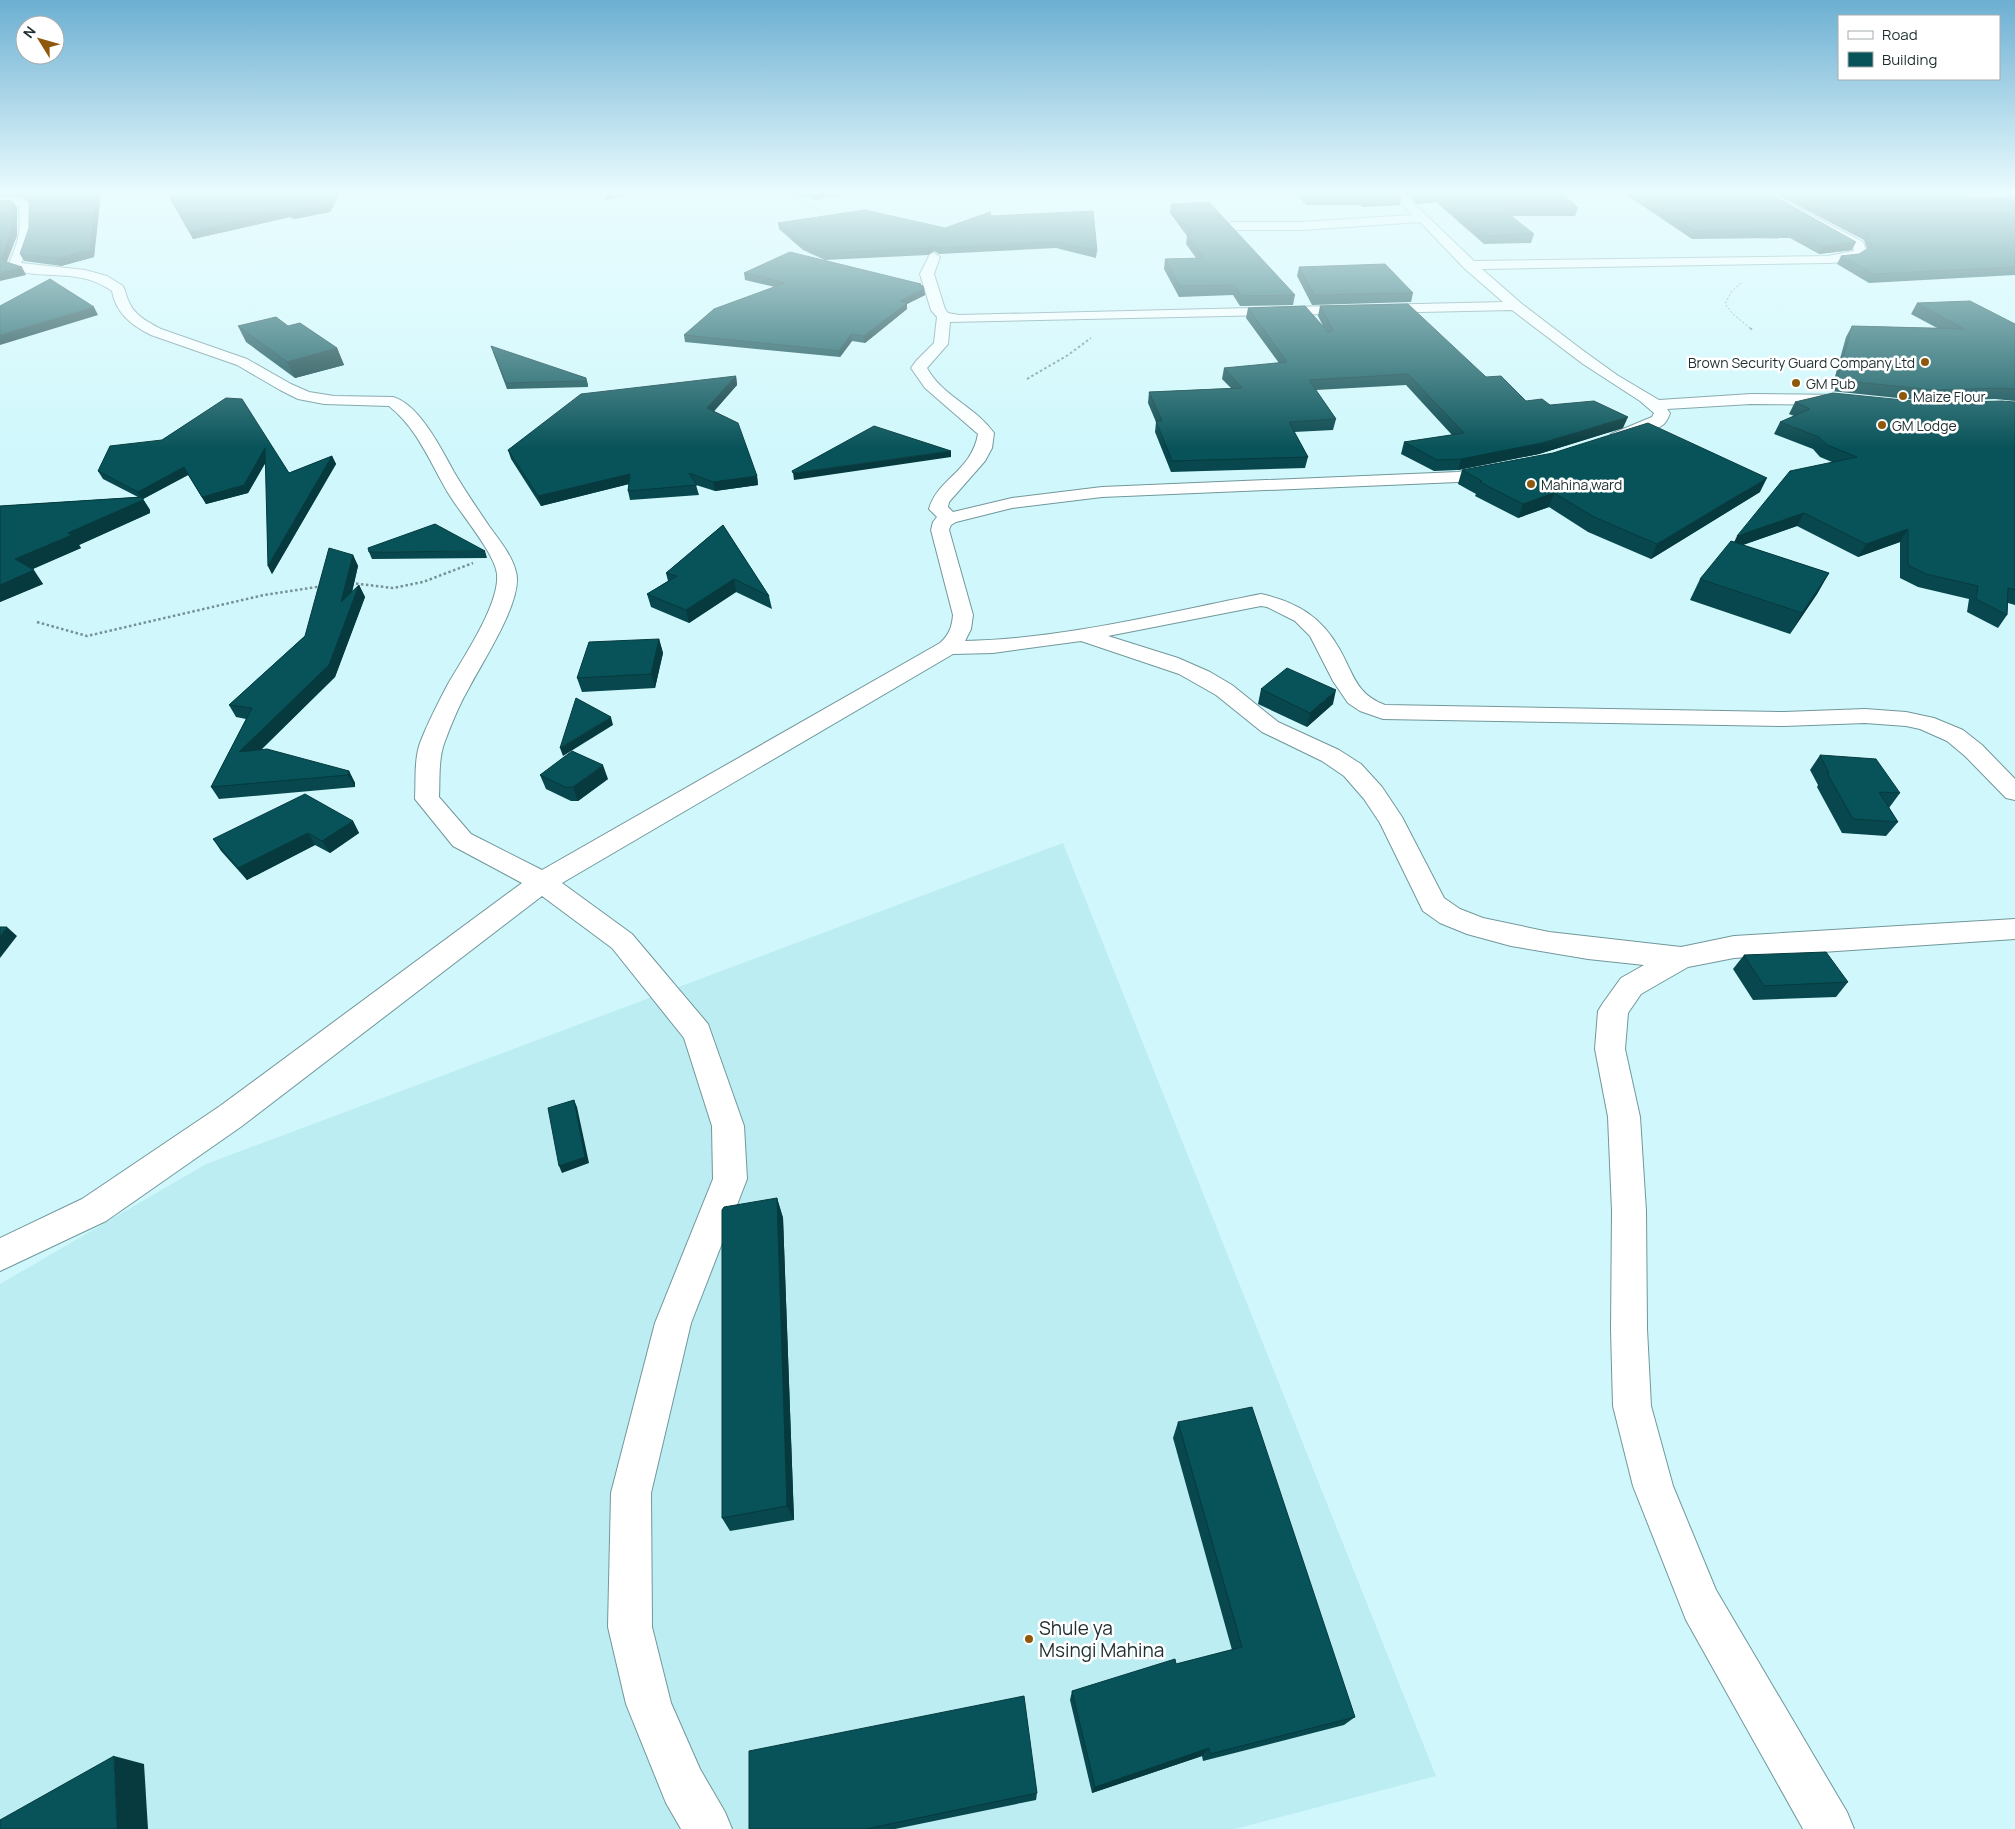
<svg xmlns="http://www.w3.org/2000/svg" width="2015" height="1829" font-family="Manrope,sans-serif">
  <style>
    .built { fill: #bcedf2 }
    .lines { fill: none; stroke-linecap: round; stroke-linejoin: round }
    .minor-casing { stroke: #71979b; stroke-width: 2 }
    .path-far2 { stroke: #759194; stroke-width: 1; stroke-dasharray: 2 2; stroke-linecap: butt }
    .path-far1 { stroke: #759194; stroke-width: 2; stroke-dasharray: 2.5 2.5; stroke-linecap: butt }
    .path { stroke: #759194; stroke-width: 2.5; stroke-dasharray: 2.5 2.5; stroke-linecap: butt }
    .minor { fill: #fff; fill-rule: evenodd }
    .wall { fill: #07474d }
    .shaded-wall { fill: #063a3e }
    .building { fill: #085359; stroke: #063a3e }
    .poi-dot { fill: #8f590d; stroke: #fff; stroke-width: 2 }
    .labels { text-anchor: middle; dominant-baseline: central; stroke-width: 5; stroke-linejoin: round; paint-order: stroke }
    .far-poi-label { font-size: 14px; fill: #1e2e30; stroke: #fff; text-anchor: start }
    .near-poi-label { font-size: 19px; fill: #1e2e30; stroke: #fff; text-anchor: start }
  </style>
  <rect width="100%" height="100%" fill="#d0f8fc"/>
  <polygon class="built" points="1063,843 1436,1776 1235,1829 0,1829 0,1284 206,1164"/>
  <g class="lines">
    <defs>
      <g id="minor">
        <polygon points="435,192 447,192 447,193 441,196 437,195"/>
        <path d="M1389 192H1402L1474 261 1828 256 1854 251 1853 247 1753 192H1768L1863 242 1867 253C1859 262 1840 262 1828 263L1482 269 1522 304 1581 349 1617 375 1659 400 1751 394 1847 395 1853 397 1855 400 1853 403 1847 405 1751 404 1667 409 1670 413C1669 416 1667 421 1664 424 1655 431 1623 444 1611 442L1609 438 1611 434 1652 417 1654 413 1640 401 1583 364 1512 310 950 322 948 344 927 368C942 396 976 407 994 433L992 448 985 461 949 502 948 507 953 512 1012 498 1102 487 1458 472 1496 465 1502 466 1505 470 1502 474 1458 482 1102 497 1012 508 956 522 951 525 949 530 973 615 971 629 965 641C1064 639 1164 613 1261 594 1297 602 1322 617 1340 650 1354 675 1356 694 1385 705L1784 712 1865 709 1906 712 1934 718 1963 730 1982 745 2015 779V800L2006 798 1965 756 1947 741 1920 729 1906 726 1865 723 1784 726 1383 719 1360 711 1348 703 1333 681 1310 636 1295 621 1267 607 1261 606 1108 636 1178 658 1210 672 1232 685 1278 722 1339 750 1361 764 1382 787 1402 817 1444 898 1460 909 1483 918 1549 932 1681 947 1734 936 2015 919V939L1734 958 1688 967 1641 994 1628 1013 1625 1049 1640 1117 1646 1211 1647 1329 1651 1406 1673 1486 1716 1590 1847 1812 1854 1829H1803L1686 1620 1633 1486 1613 1406 1611 1329 1612 1211 1608 1117 1595 1049 1598 1011 1603 1003 1621 978 1644 965 1588 959 1511 946 1467 934 1440 923 1423 911 1380 823 1364 799 1344 776 1322 761 1262 732 1216 695 1179 674 1081 641 993 653 953 654 562 883 632 934 708 1024 744 1126 747 1179 691 1323 651 1493 652 1627 671 1703 700 1769 725 1812 732 1829H681L666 1803 626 1704 608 1627 611 1493 655 1323 713 1179 712 1126 684 1038 612 948 542 896 242 1126 106 1221 0 1271V1238L82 1199 220 1106 522 883 453 846 415 799C416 781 414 760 420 743 428 722 438 703 448 684 463 658 500 604 497 574 495 554 462 515 450 496 431 465 419 430 389 406L324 404 298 399 280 390 237 365 151 335C131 325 116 313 112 291 76 266 45 282 9 268L8 265C19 242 21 231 19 206L0 205V199H21L31 204C33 229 33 240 21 263L85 270 107 276 123 286C126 291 126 297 129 302 135 316 148 322 161 329L247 359 291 384 309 392 334 396 393 397C419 404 442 450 454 472 465 491 477 508 489 526 499 540 512 555 516 572 524 599 483 661 470 686 460 703 452 722 445 741 438 759 440 779 439 797L471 834 542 870 940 643C949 635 952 627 953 615L931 530 933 522 937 517 929 509C937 479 972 471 978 434L925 388 911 368 916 361 934 343 937 317 931 310 920 274 930 254 934 253 940 257 934 274 945 309 948 313 959 315 1503 302 1464 268 1420 222 1303 230H1232L1226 226 1232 222H1303L1413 215Z"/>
      </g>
    </defs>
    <use href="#minor" class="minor-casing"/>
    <g class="path-far2">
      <polyline points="771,192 803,201 832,218"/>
      <polyline points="463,198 521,199 552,192"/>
      <polyline points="1741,283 1732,291 1725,304 1733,314 1751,329"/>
    </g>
    <g class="path-far1">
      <polyline points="1750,328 1754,331"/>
      <polyline points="1027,379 1068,355 1091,338"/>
    </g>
    <g class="path">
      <polyline points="351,583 393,588 423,582 473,563"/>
      <polyline points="37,622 87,636 264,595 323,586"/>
    </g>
    <use href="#minor" class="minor"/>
  </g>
  <g class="wall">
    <polygon points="0,192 101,192 94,257 61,266 24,261 20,254 29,228 29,202 21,197 0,197"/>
    <polygon points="166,192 341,192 330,212 294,219 290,217 193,239"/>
    <polygon points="785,192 856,192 816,200"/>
    <polygon points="1295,192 1397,192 1401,197 1400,205 1362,207 1360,205 1306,205"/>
    <polygon points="1404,192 1561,192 1578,208 1575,216 1512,216 1512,217 1534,234 1531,243 1484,244 1436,202 1417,204"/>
    <polygon points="1622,192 1767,192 1852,250 1819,254 1790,238 1692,239"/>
    <polygon points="1772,192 1966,192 1972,198 2015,196 2015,275 1869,283 1837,264 1841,256 1859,254 1867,249 1864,240"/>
    <polygon points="1171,204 1295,295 1293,305 1240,306 1233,295 1179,297 1164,269 1165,259 1196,258 1186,244 1187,236 1170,213"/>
    <polygon points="991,216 1097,251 1096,258 1056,248 939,254 934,251 928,255 825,260 803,250 779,229 778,223 945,228"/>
    <polygon points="1299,267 1413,293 1411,302 1312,305 1297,276"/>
    <polygon points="744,273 921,286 924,289 925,295 907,304 907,309 865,343 852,341 840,357 685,342 684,335 775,287 745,280"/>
    <polygon points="1917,303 2015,324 2015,401 1995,399 1926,401 1831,391 1846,337 1852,326 1937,328 1911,314"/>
    <polygon points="1320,306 1486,377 1526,401 1550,405 1623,428 1539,454 1458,470 1434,471 1401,454 1404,442 1452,435 1406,385 1316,390 1336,419 1333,430 1294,432 1308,457 1305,468 1171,472 1155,432 1156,422 1148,403 1149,392 1231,388 1222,379 1224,368 1279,363 1246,318 1248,308 1323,326 1318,316"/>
    <polygon points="238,326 288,326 337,348 344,365 295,378 246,342"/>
    <polygon points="493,352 586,378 588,384 588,387 507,389"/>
    <polygon points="736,376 737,385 714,411 757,476 758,485 715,491 696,485 699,495 630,500 628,491 629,484 541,506 511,459 508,450"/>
    <polygon points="226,398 289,473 332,456 336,464 272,574 268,566 266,462 248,493 206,504 188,475 143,499 150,510 150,513 79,545 81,548 32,569 43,584 0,602 0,506 138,497 103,479 98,471 162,440"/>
    <polygon points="1795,402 1933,403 2015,402 2015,605 2008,603 2007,615 1998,628 1967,612 1969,599 1918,587 1900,578 1900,542 1858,557 1797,526 1743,545 1829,573 1817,594 1790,634 1690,600 1700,579 1734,542 1832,462 1820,457 1813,449 1774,434 1780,422 1794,416 1789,414"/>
    <polygon points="1462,470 1760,492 1651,559 1588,532 1549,507 1518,518 1475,496 1476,494 1458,484"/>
    <polygon points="723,525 769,596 772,609 736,592 689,623 651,607 647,594 668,581 666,573"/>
    <polygon points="485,551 487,558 372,559 369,552"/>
    <polygon points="353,555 358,566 352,592 359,585 365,597 335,677 261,750 349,771 355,783 355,787 219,799 211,787 246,719 236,717 229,705 305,636"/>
    <polygon points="659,639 663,653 655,688 582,692 577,678"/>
    <polygon points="1261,689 1333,704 1307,727 1258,704"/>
    <polygon points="1820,755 1900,793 1889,808 1898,822 1886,836 1842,833 1817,787 1818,785 1810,770"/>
    <polygon points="540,775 608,779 578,801 571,801 546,789"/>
    <polygon points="353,821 359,833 330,853 315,845 247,880 221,851 213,839"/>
    <polygon points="1744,955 1848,982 1836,997 1753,1000 1733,969"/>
    <polygon points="777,1198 783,1218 794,1520 730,1531 722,1518"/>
    <polygon points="1178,1422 1355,1717 1344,1725 1203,1761 1202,1756 1092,1793 1070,1700 1072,1691 1232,1650 1173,1438"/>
    <polygon points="1037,1793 1036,1800 895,1829 749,1829"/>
  </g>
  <g class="shaded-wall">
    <polygon points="97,192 101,192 94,257 61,266 57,258"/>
    <polygon points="335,192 341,192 330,212 294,219 291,212"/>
    <polygon points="608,192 636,192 606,200 605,193"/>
    <polygon points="821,192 856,192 816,200 815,193"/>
    <polygon points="1438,194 1436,202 1417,204 1419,195"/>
    <polygon points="1401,197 1400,205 1362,207 1364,199"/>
    <polygon points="13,201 17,208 17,236 6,264 3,261 2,257"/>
    <polygon points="287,210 290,217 193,239 190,232"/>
    <polygon points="1856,242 1852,250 1819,254 1823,246"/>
    <polygon points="933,245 934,251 928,255 927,248"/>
    <polygon points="22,267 26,275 0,281 0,273"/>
    <polygon points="921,284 921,290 924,289 925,295 907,304 907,309 865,343 864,336 900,301"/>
    <polygon points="94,307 98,315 0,345 0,335"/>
    <polygon points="851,334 852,341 840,357 839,351"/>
    <polygon points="337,348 344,365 295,378 287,362"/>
    <polygon points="736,376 737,385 709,417 707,408"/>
    <polygon points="1628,417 1623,428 1539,454 1458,470 1461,459"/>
    <polygon points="265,448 269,456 248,493 206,504 202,497"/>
    <polygon points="951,451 951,457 794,480 793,473"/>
    <polygon points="332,456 336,464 272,574 268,566"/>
    <polygon points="184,467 188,475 143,499 150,510 150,513 79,545 81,548 24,573 15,559 68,533 142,500 138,492"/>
    <polygon points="630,474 633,483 541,506 538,496"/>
    <polygon points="757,476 758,485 715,491 713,482"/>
    <polygon points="1767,478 1760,492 1651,559 1657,544"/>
    <polygon points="1554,493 1549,507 1518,518 1523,504"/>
    <polygon points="1804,513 1797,526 1731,549 1737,536"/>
    <polygon points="1908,529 1900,542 1858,557 1866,544"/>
    <polygon points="353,555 358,566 347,614 341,602"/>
    <polygon points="34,570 43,584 0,602 0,585"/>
    <polygon points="1829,573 1817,594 1790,634 1802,613"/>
    <polygon points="734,579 736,592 689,623 686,610"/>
    <polygon points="359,585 365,597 335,677 246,764 239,752"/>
    <polygon points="659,639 663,653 655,688 651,674"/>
    <polygon points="1336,690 1333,704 1307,727 1310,713"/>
    <polygon points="611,717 613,725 563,756 560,748"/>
    <polygon points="603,765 608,779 578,801 573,787"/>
    <polygon points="349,771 355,783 355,787 348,775"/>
    <polygon points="353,821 359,833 330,853 322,841"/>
    <polygon points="308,833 315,845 247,880 238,868"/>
    <polygon points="7,927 17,936 0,958 0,936"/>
    <polygon points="574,1100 577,1107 589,1163 562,1173 559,1166"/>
    <polygon points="777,1198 783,1218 794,1520 787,1506"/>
    <polygon points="1209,1748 1202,1756 1092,1793 1095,1787"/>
    <polygon points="114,1756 144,1764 148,1829 117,1829"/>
  </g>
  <g class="building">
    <polygon points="20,192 97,192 90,250 57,258 20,254 29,228 29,197"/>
    <polygon points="167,192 335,192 327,205 291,212 287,210 190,232"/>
    <polygon points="1303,192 1397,192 1401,197 1364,199 1361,197 1307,197"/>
    <polygon points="1415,192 1561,192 1578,208 1510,207 1514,211 1505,211 1534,234 1486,236 1438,194 1419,195"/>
    <polygon points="1636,192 1767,192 1856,242 1823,246 1794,230 1695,231"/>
    <polygon points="1789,192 1966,192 1972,198 2015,196 2015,267 1874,274 1841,256 1859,254 1872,246 1868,233"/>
    <polygon points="0,200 13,201 12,229 2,257 3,261 22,267 0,273"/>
    <polygon points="1209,202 1295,295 1241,296 1235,285 1180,286 1165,259 1204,258 1187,235 1194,234 1171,204"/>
    <polygon points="865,210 945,228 990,212 991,216 1093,211 1097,251 1056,242 939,248 933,245 927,248 825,253 802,243 778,223"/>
    <polygon points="790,252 921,284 919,285 923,286 924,289 900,301 907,303 864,336 851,334 839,351 684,335 714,309 785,283 744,273"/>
    <polygon points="1385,264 1413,293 1314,295 1299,267"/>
    <polygon points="50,279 94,307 0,335 0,306"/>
    <polygon points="1970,301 2015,324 2015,389 2002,388 1933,390 1837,380 1852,326 1964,329 1917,303"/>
    <polygon points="1408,304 1486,377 1501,376 1526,401 1542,399 1550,405 1594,401 1628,417 1542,443 1461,459 1437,460 1404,442 1464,433 1408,374 1309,380 1336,419 1289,422 1308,457 1172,461 1156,421 1162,421 1149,392 1242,388 1224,368 1287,362 1248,308 1305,306 1329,333 1333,330 1320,306"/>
    <polygon points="276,317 288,326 300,323 337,348 287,362 238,326"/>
    <polygon points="491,346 586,378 586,381 506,383"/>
    <polygon points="736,376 707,408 738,423 757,476 713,482 689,473 697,485 628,491 630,474 538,496 508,450 581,394"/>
    <polygon points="1833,393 1933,403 2002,401 2015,402 2015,590 2008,588 2007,615 1976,599 1978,586 1926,574 1908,565 1908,529 1866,544 1804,513 1737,536 1790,471 1857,457 1827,445 1819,437 1780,422 1810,409 1795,402"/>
    <polygon points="226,398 242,399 289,473 332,456 268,566 265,448 244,485 202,497 184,467 138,492 98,471 110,446 162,440"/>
    <polygon points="1648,423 1767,478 1657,544 1594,517 1554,493 1523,504 1480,482 1482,481 1462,470 1553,453"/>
    <polygon points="874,426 951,451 793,473 792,471"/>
    <polygon points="142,497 143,500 68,533 72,535 15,559 34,570 0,585 0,506"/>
    <polygon points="435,524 485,551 369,552 368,548"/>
    <polygon points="723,525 769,596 734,579 686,610 647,594 677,576 666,573"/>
    <polygon points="1731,541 1829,573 1802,613 1700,579"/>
    <polygon points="329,548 353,555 341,602 359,585 329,665 239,752 267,749 349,771 348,775 211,787 252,708 229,705 305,636"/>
    <polygon points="659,639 651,674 577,678 589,642"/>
    <polygon points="1287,668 1336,690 1310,713 1261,689"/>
    <polygon points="576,698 611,717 560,748"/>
    <polygon points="572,751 603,765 573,787 565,787 540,775"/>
    <polygon points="1820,755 1876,759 1900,793 1879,792 1898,822 1853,819 1827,773 1829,773"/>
    <polygon points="305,794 353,821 322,841 308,833 238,868 213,839"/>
    <polygon points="0,927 7,927 0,936"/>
    <polygon points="1826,952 1848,982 1764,986 1744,955"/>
    <polygon points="574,1100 585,1157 559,1166 548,1108"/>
    <polygon points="777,1198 787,1506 722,1518 722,1210 724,1207"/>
    <polygon points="1252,1407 1355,1717 1210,1754 1209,1748 1095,1787 1072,1691 1175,1659 1176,1664 1242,1647 1178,1422"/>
    <polygon points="1024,1696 1037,1793 866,1829 749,1829 749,1751"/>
    <polygon points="114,1756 117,1829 0,1829 0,1820"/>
  </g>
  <linearGradient id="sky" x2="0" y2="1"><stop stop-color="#6cafd2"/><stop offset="0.43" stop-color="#eafcfe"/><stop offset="1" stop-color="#eafcfe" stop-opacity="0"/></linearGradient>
  <rect width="2015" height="448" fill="url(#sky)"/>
  <g class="poi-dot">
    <circle cx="1925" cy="362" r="5"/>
    <circle cx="1796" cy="383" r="5"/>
    <circle cx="1903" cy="396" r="5"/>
    <circle cx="1882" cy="425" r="5"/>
    <circle cx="1531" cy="484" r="5"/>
    <circle cx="1029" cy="1639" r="5"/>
  </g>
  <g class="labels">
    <g class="far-poi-label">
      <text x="1915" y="362" text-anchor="end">Brown Security Guard Company Ltd</text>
      <text x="1806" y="383">GM Pub</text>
      <text x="1913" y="396">Maize Flour</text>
      <text x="1892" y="425">GM Lodge</text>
      <text x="1541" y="484">Mahina ward</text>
    </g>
    <g class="near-poi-label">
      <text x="1039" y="1628">Shule ya<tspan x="1039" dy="22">Msingi Mahina</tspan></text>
    </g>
  </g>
  <rect x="1838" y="15" width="162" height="65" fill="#ffffff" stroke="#a5abac"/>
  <rect x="1848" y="31" width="25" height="8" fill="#ffffff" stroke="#a5abac"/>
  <text x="1882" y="40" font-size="15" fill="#1e2e30">Road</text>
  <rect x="1848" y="52" width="25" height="15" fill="#085359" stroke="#a5abac"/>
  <text x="1882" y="65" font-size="15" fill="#1e2e30">Building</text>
  <g transform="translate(40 40) rotate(307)"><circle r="24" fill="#ffffff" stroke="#a5abac"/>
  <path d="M0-4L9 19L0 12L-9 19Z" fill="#8f590d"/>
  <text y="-8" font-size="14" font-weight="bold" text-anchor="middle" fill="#1e2e30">N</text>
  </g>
</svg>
